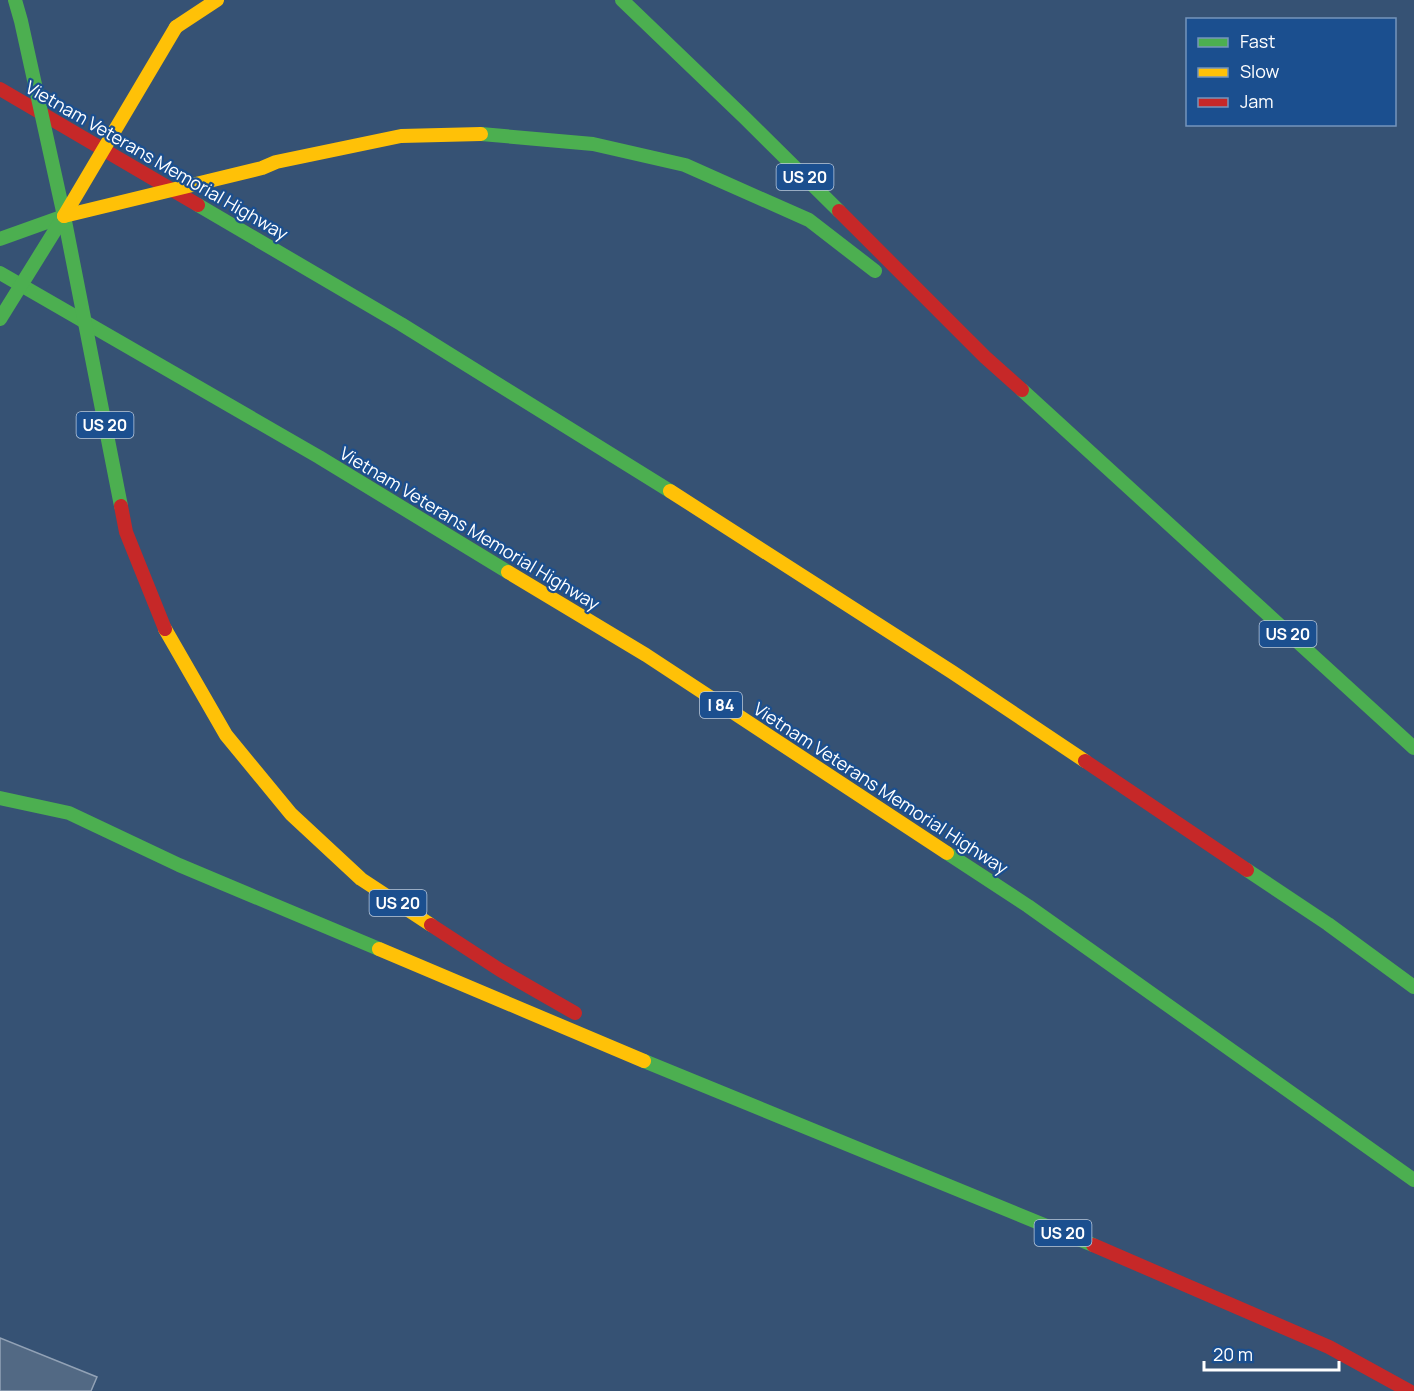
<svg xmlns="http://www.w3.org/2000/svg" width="1414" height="1391" font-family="Manrope,sans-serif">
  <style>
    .building { fill: #526984; stroke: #92a2b6; stroke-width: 1.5 }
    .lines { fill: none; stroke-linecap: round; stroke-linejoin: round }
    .fast { stroke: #4caf50; stroke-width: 14 }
    .slow { stroke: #ffc107; stroke-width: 14 }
    .jam { stroke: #c62828; stroke-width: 14 }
    .fast-bridge { stroke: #4caf50; stroke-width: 14 }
    .slow-bridge { stroke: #ffc107; stroke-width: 14 }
    .jam-bridge { stroke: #c62828; stroke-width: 14 }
    .labels { text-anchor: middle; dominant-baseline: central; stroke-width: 4.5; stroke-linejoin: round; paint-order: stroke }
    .shield { fill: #1b4f8f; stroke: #bbcadd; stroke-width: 1.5 }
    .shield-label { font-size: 16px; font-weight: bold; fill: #fff }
    .street-label { font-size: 18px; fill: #fff; stroke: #1b4f8f }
  </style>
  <rect width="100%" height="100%" fill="#365274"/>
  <polygon class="building" points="0,1338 97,1377 91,1391 0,1391"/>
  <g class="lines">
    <g class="fast">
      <polyline points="622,0 745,118 839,211"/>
      <polyline points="481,134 593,144 685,165 809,220 875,271"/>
      <polyline points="198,205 401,324 670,491"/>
      <polyline points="0,239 64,216"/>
      <polyline points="0,273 319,457 508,572"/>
      <polyline points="1022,390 1414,748"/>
      <polyline points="0,798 69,813 179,865 379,949"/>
      <polyline points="947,853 1028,906 1414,1180"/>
      <polyline points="1247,870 1328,924 1414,987"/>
      <polyline points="644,1061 1093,1245"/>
    </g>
    <g class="slow">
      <polyline points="176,27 217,0"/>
      <polyline points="670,491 952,672 1085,761"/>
      <polyline points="508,572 646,655 947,853"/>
      <polyline points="165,629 226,735 291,814 361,879 431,925"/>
      <polyline points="379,949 644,1061"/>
    </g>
    <g class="jam">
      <polyline points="0,89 198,205"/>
      <polyline points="839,211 985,357 1022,390"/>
      <polyline points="1085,761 1247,870"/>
      <polyline points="431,925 500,970 575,1013"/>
      <polyline points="1093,1245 1329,1347 1409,1391"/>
    </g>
    <g class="fast-bridge">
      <polyline points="15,0 21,21 64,216 121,506"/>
      <polyline points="0,319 64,216"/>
    </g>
    <g class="slow-bridge">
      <polyline points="64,216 176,27"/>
      <polyline points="64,216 262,168 276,162 401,136 481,134"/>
    </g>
    <polyline class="jam-bridge" points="121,506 126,532 165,629"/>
  </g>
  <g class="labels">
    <g class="shield">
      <rect x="776.5" y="164" width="57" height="26" rx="4.5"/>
      <rect x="76.5" y="412" width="57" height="26" rx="4.5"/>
      <rect x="1259.5" y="621" width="57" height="26" rx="4.5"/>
      <rect x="700" y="692" width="42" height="26" rx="4.5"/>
      <rect x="369.5" y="890" width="57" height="26" rx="4.5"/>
      <rect x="1034.5" y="1220" width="57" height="26" rx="4.5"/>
    </g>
    <g class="shield-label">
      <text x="805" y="177">US 20</text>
      <text x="105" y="425">US 20</text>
      <text x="1288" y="634">US 20</text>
      <text x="721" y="705">I 84</text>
      <text x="398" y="903">US 20</text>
      <text x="1063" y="1233">US 20</text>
    </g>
    <g class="street-label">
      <text transform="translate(157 160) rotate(30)">Vietnam Veterans Memorial Highway</text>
      <text transform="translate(470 528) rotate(31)">Vietnam Veterans Memorial Highway</text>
      <text transform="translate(881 788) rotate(33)">Vietnam Veterans Memorial Highway</text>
    </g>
  </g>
  <rect x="1186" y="18" width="210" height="108" fill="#1b4f8f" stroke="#7695bc" stroke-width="1.5"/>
  <rect x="1198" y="38" width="30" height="9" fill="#4caf50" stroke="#7695bc" stroke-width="1.5"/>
  <text x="1240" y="48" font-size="18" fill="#ffffff">Fast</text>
  <rect x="1198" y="68" width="30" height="9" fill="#ffc107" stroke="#7695bc" stroke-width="1.5"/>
  <text x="1240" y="78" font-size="18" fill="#ffffff">Slow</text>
  <rect x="1198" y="98" width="30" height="9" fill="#c62828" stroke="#7695bc" stroke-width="1.5"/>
  <text x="1240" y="108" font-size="18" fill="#ffffff">Jam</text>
  <path d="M1204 1361v9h135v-9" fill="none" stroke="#ffffff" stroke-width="3"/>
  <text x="1213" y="1361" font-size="18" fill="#ffffff" stroke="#1b4f8f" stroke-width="4.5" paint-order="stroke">20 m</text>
</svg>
